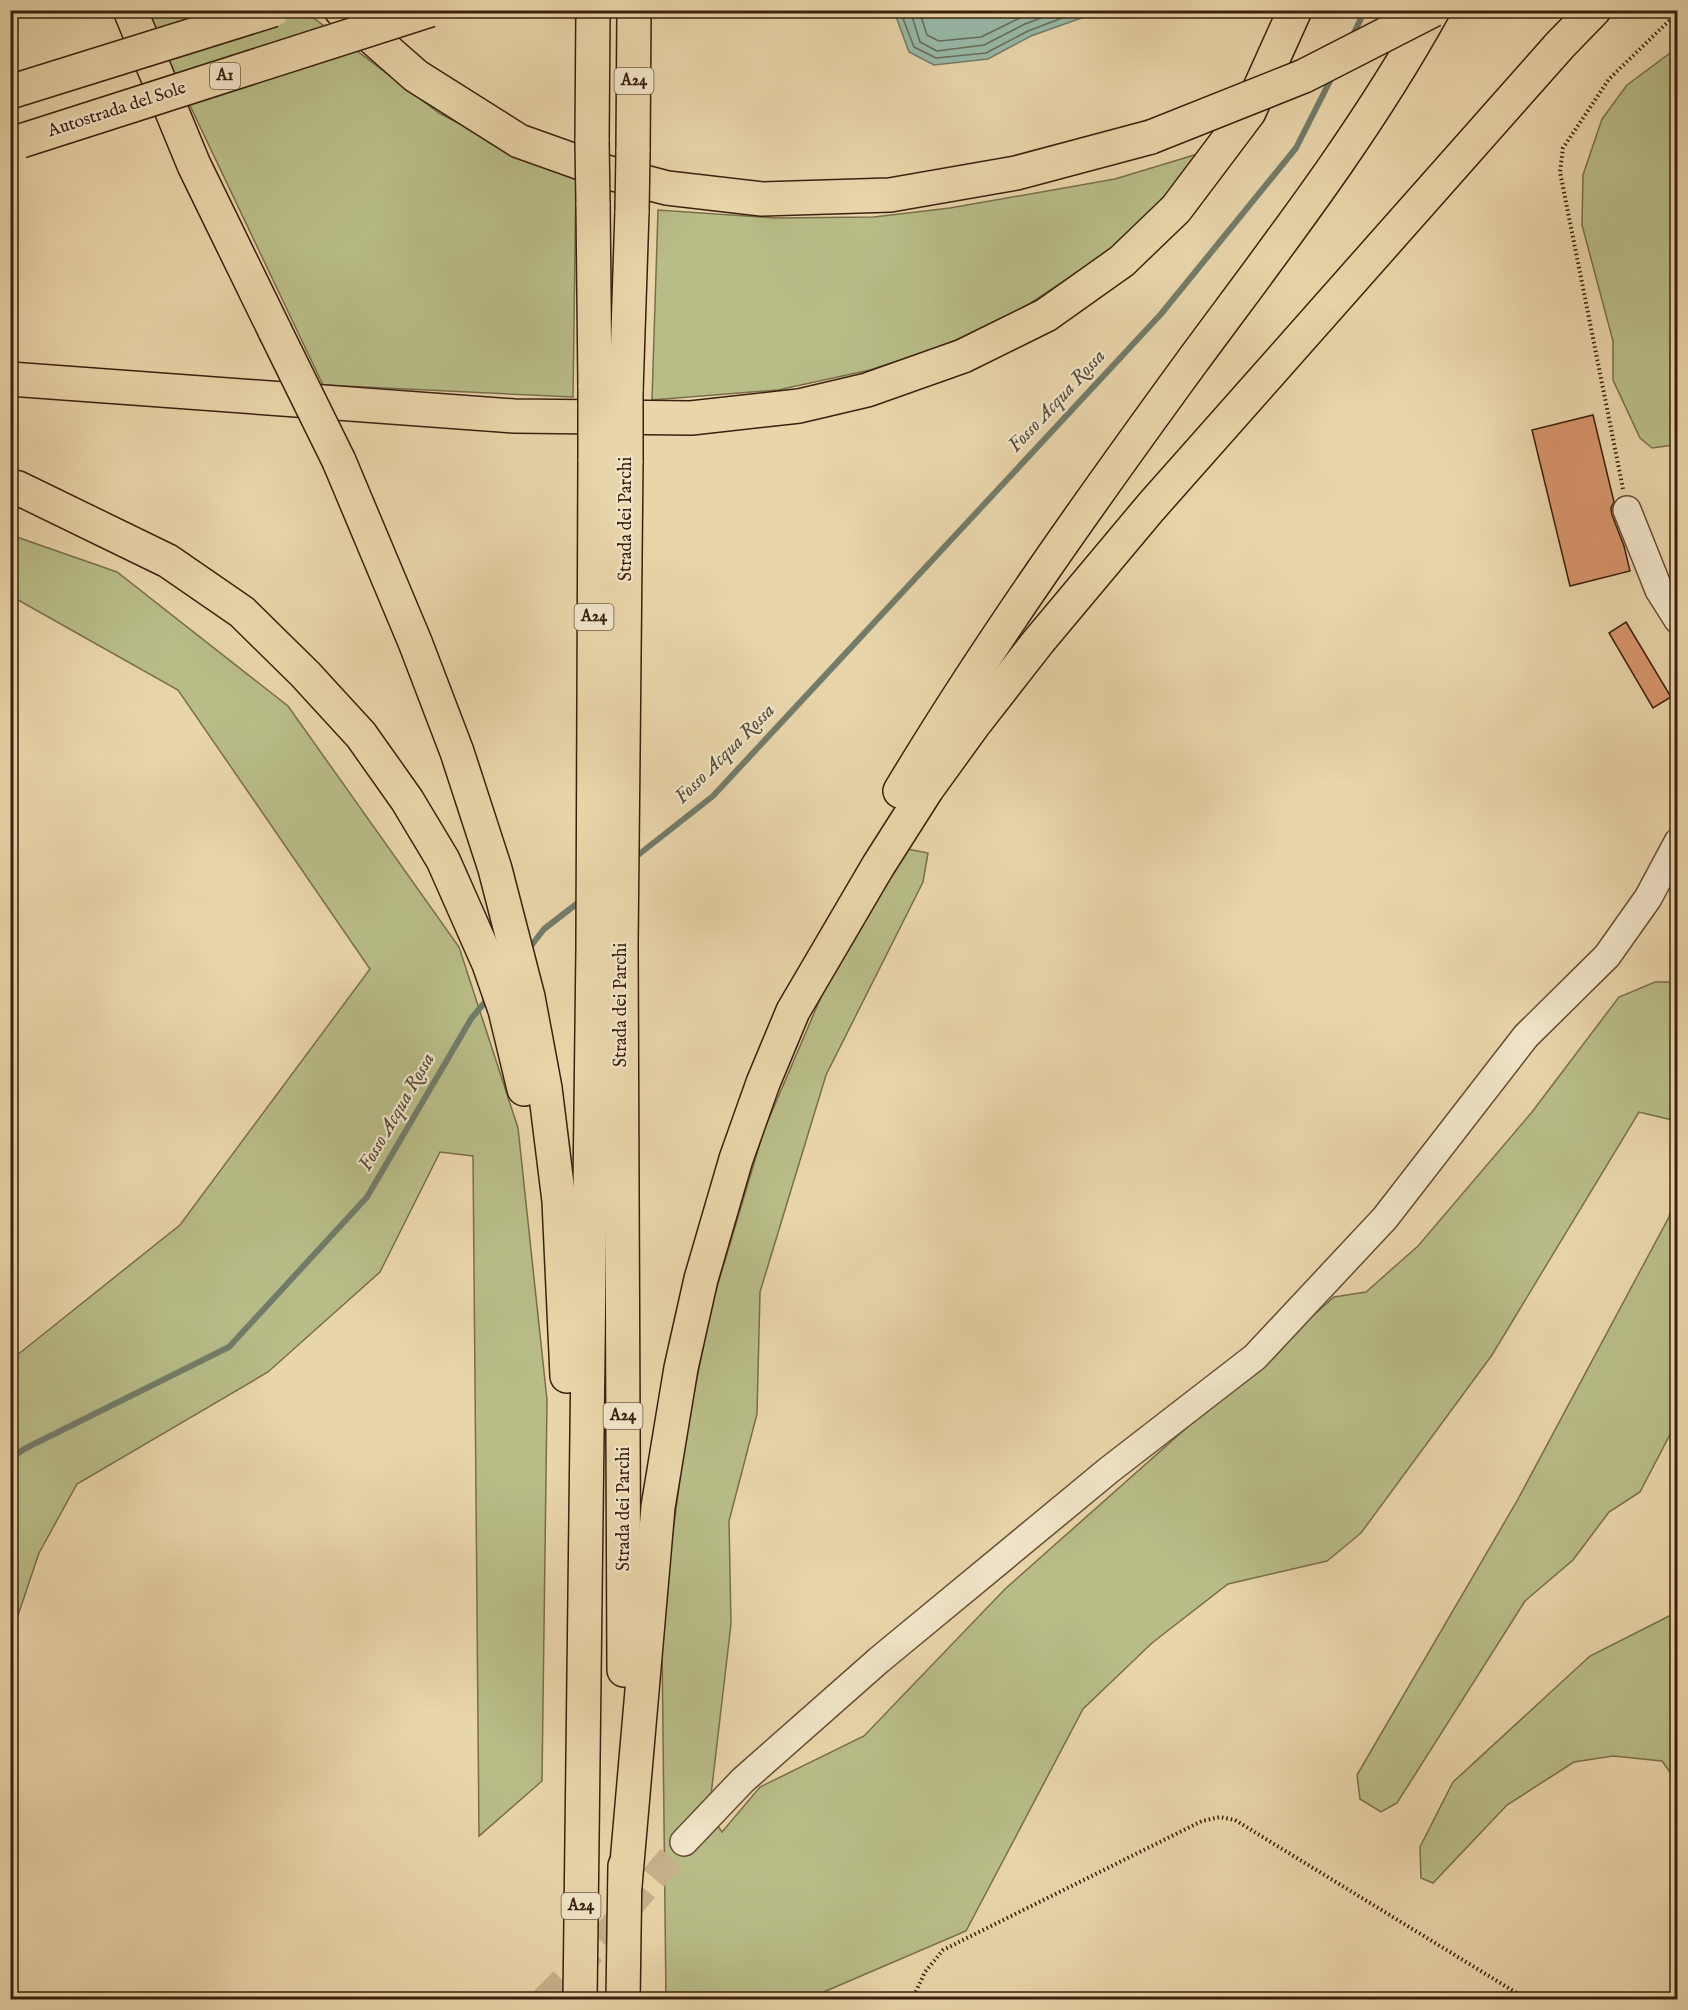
<svg xmlns="http://www.w3.org/2000/svg" width="1688" height="2010" font-family="'IM FELL English',serif">
  <style>
    .green { fill: #b8bd88; stroke: #796e4a; stroke-width: 1.5 }
    .water { fill: #97b9a8; stroke: #727c6a; stroke-width: 1.5 }
    .lines { fill: none; stroke-linecap: round; stroke-linejoin: round }
    .shore { stroke: #686c5a; stroke-width: 1.5 }
    .stream { stroke: #727c6a; stroke-width: 6 }
    .building { fill: #d8956b; stroke: #3a200d; stroke-width: 1.5 }
    .minor-tunnel { stroke: #c6b18b; stroke-width: 27; stroke-dasharray: 27 14; stroke-linecap: butt }
    .minor-casing { stroke: #664d34; stroke-width: 30 }
    .highway-casing { stroke: #3a200d; stroke-width: 36 }
    .path { stroke: #3a200d; stroke-width: 4; stroke-dasharray: 1.5 3; stroke-linecap: butt }
    .minor { stroke: #f1e4c8; stroke-width: 27 }
    .highway { stroke: #e9d5aa; stroke-width: 33 }
    .highway-bridge-casing { stroke: #3a200d; stroke-width: 36; stroke-linecap: butt }
    .highway-bridge { stroke: #e9d5aa; stroke-width: 33 }
    .labels { text-anchor: middle; dominant-baseline: central; stroke-width: 4.5; stroke-linejoin: round; paint-order: stroke }
    .shield { fill: #f1e4c8; stroke: #715b45; stroke-width: 1.5 }
    .shield-label { font-size: 16px; font-weight: bold; fill: #3a200d }
    .street-label { font-size: 18px; fill: #3a200d; stroke: #f1e4c8 }
    .water-label { font-size: 20px; font-style: italic; fill: #564e3c; stroke: #f1e4c8 }
  </style>
  <rect width="100%" height="100%" fill="#e9d5aa"/>
  <filter id="stains"><feTurbulence type="fractalNoise" baseFrequency=".00333" numOctaves="4"/><feColorMatrix values="0 0 0 0 .2 0 0 0 0 .09 0 0 0 0 .02 0 0 0 .5 -.17"/></filter>
  <radialGradient id="worn" r=".72"><stop offset=".6" stop-color="#630" stop-opacity="0"/><stop offset="1" stop-color="#630" stop-opacity=".3"/></radialGradient>
  <g class="green">
    <polygon points="145,11 307,11 315,19 439,113 519,155 576,176 573,397 323,385"/>
    <polygon points="1677,48 1677,448 1674,445 1652,448 1640,438 1613,380 1613,341 1582,225 1583,175 1602,119 1627,85"/>
    <polygon points="1201,153 1164,201 1105,254 1023,308 944,346 870,370 778,390 652,400 658,210 775,218 874,217 950,208 1115,179"/>
    <polygon points="11,535 117,572 288,706 459,947 518,1128 547,1400 542,1781 479,1836 473,1156 440,1152 380,1272 268,1372 77,1484 39,1553 11,1636 11,1360 180,1225 370,969 178,690 11,596"/>
    <polygon points="902,848 928,853 923,882 826,1075 760,1292 757,1414 729,1521 731,1624 711,1795 707,1810 722,1832 760,1787 864,1736 1005,1589 1334,1297 1366,1292 1418,1246 1532,1112 1619,997 1655,982 1677,982 1677,1124 1676,1121 1639,1112 1492,1355 1361,1533 1327,1561 1228,1584 1152,1643 1083,1709 966,1931 826,1991 817,1999 666,2000 662,1642 672,1539 687,1427 712,1304 764,1130 833,969"/>
    <polygon points="1677,1185 1677,1421 1640,1492 1609,1512 1573,1560 1525,1601 1397,1803 1381,1812 1360,1799 1357,1775 1517,1501 1669,1217"/>
    <polygon points="1677,1612 1677,1782 1662,1761 1613,1756 1574,1762 1507,1805 1433,1883 1421,1878 1420,1847 1453,1782 1590,1656"/>
  </g>
  <polygon class="water" points="899,11 899,10 1101,11 1031,36 988,59 934,65 909,52 895,14"/>
  <g class="lines">
    <g class="shore">
      <polyline points="902,10 902,16 914,47 936,58 986,53 1028,31 1083,10"/>
      <polyline points="910,10 920,42 937,51 984,45 1025,24 1062,10"/>
      <polyline points="919,10 927,35 939,41 981,37 1036,10"/>
    </g>
    <g class="stream">
      <polyline points="1352,37 1365,10"/>
      <polyline points="633,859 713,796 1161,314 1296,148 1333,75"/>
      <polyline points="527,951 544,929 583,899"/>
      <polyline points="10,1459 24,1449 229,1347 367,1197 471,1019 490,996"/>
    </g>
  </g>
  <g class="building">
    <polygon points="1593,415 1614,502 1611,508 1612,515 1624,546 1630,571 1570,586 1532,430"/>
    <polygon points="1626,622 1671,697 1653,708 1609,633"/>
  </g>
  <g class="lines">
    <polyline class="minor-tunnel" points="544,2000 589,1955 684,1842"/>
    <defs>
      <g id="minor">
        <polyline points="1627,510 1659,590 1678,620"/>
        <polyline points="684,1842 743,1780 879,1660 1109,1470 1255,1357 1385,1218 1526,1036 1607,956 1648,898 1678,842"/>
      </g>
      <g id="highway">
        <polyline points="130,10 194,165 275,331"/>
        <polyline points="341,10 416,76 519,141 606,172 667,188 762,199 890,195 1016,173 1151,137"/>
        <polyline points="592,141 593,10"/>
        <polyline points="633,152 634,10"/>
        <polyline points="593,203 595,388"/>
        <polyline points="10,379 514,416 691,418 799,406 867,390 963,356 1046,315 1122,261 1176,209 1249,112 1295,10"/>
        <polyline points="626,392 632,211"/>
        <polyline points="339,461 415,642 457,752 495,869 528,997 545,1088 559,1201 567,1376"/>
        <polyline points="10,486 18,488 168,561 242,612 305,674 361,735 407,800 443,860 489,964 505,1010 524,1089"/>
        <path d="M900 791C989 643 1089 503 1191 363 1275 249 1364 135 1433 10"/>
        <polyline points="624,1670 621,946 626,460"/>
        <polyline points="625,1886 658,1507 681,1368 701,1279 736,1159 763,1083 793,1011 878,866 927,789 974,724 1038,642 1151,507 1560,45 1594,10"/>
        <polyline points="580,2000 593,948 595,458"/>
        <polyline points="623,2000 625,1866"/>
      </g>
    </defs>
    <use href="#minor" class="minor-casing"/>
    <use href="#highway" class="highway-casing"/>
    <g class="path">
      <polyline points="1623,489 1560,172 1563,148 1609,79 1678,12"/>
      <polyline points="912,2000 925,1972 943,1950 1202,1821 1220,1817 1235,1820 1528,2000"/>
    </g>
    <use href="#minor" class="minor"/>
    <use href="#highway" class="highway"/>
    <defs>
      <g id="highway-bridge">
        <polyline points="10,92 273,10"/>
        <polyline points="1151,137 1304,76 1433,10"/>
        <polyline points="21,141 430,10"/>
        <polyline points="592,141 593,203"/>
        <polyline points="632,211 633,152"/>
        <polyline points="275,331 339,461"/>
        <polyline points="595,388 595,458"/>
        <polyline points="626,460 626,392"/>
      </g>
    </defs>
    <use href="#highway-bridge" class="highway-bridge-casing"/>
    <use href="#highway-bridge" class="highway-bridge"/>
  </g>
  <g class="labels">
    <g class="shield">
      <rect x="210" y="63" width="30" height="26" rx="4.5"/>
      <rect x="614.5" y="68" width="39" height="26" rx="4.5"/>
      <rect x="574.5" y="604" width="39" height="26" rx="4.5"/>
      <rect x="603.5" y="1403" width="39" height="26" rx="4.5"/>
      <rect x="561.5" y="1893" width="39" height="26" rx="4.5"/>
    </g>
    <g class="shield-label">
      <text x="225" y="76">A1</text>
      <text x="634" y="81">A24</text>
      <text x="594" y="617">A24</text>
      <text x="623" y="1416">A24</text>
      <text x="581" y="1906">A24</text>
    </g>
    <g class="street-label">
      <text transform="translate(117 110) rotate(-18)">Autostrada del Sole</text>
      <text transform="translate(626 519) rotate(-90)">Strada dei Parchi</text>
      <text transform="translate(621 1005) rotate(-90)">Strada dei Parchi</text>
      <text transform="translate(624 1509) rotate(-90)">Strada dei Parchi</text>
    </g>
    <g class="water-label">
      <text transform="translate(1057 401) rotate(-47)">Fosso Acqua Rossa</text>
      <text transform="translate(725 754) rotate(-45)">Fosso Acqua Rossa</text>
      <text transform="translate(397 1112) rotate(-60)">Fosso Acqua Rossa</text>
    </g>
  </g>
  <rect width="1688" height="2010" fill="none" stroke="#e9d5aa" stroke-width="36"/>
  <rect x="12" y="12" width="1664" height="1986" fill="none" stroke="#3a200d" stroke-width="3"/>
  <rect x="18" y="18" width="1652" height="1974" fill="none" stroke="#3a200d" stroke-width="1.5"/>
  <rect width="100%" height="100%" filter="url(#stains)"/>
  <rect width="100%" height="100%" fill="url(#worn)"/>
</svg>
